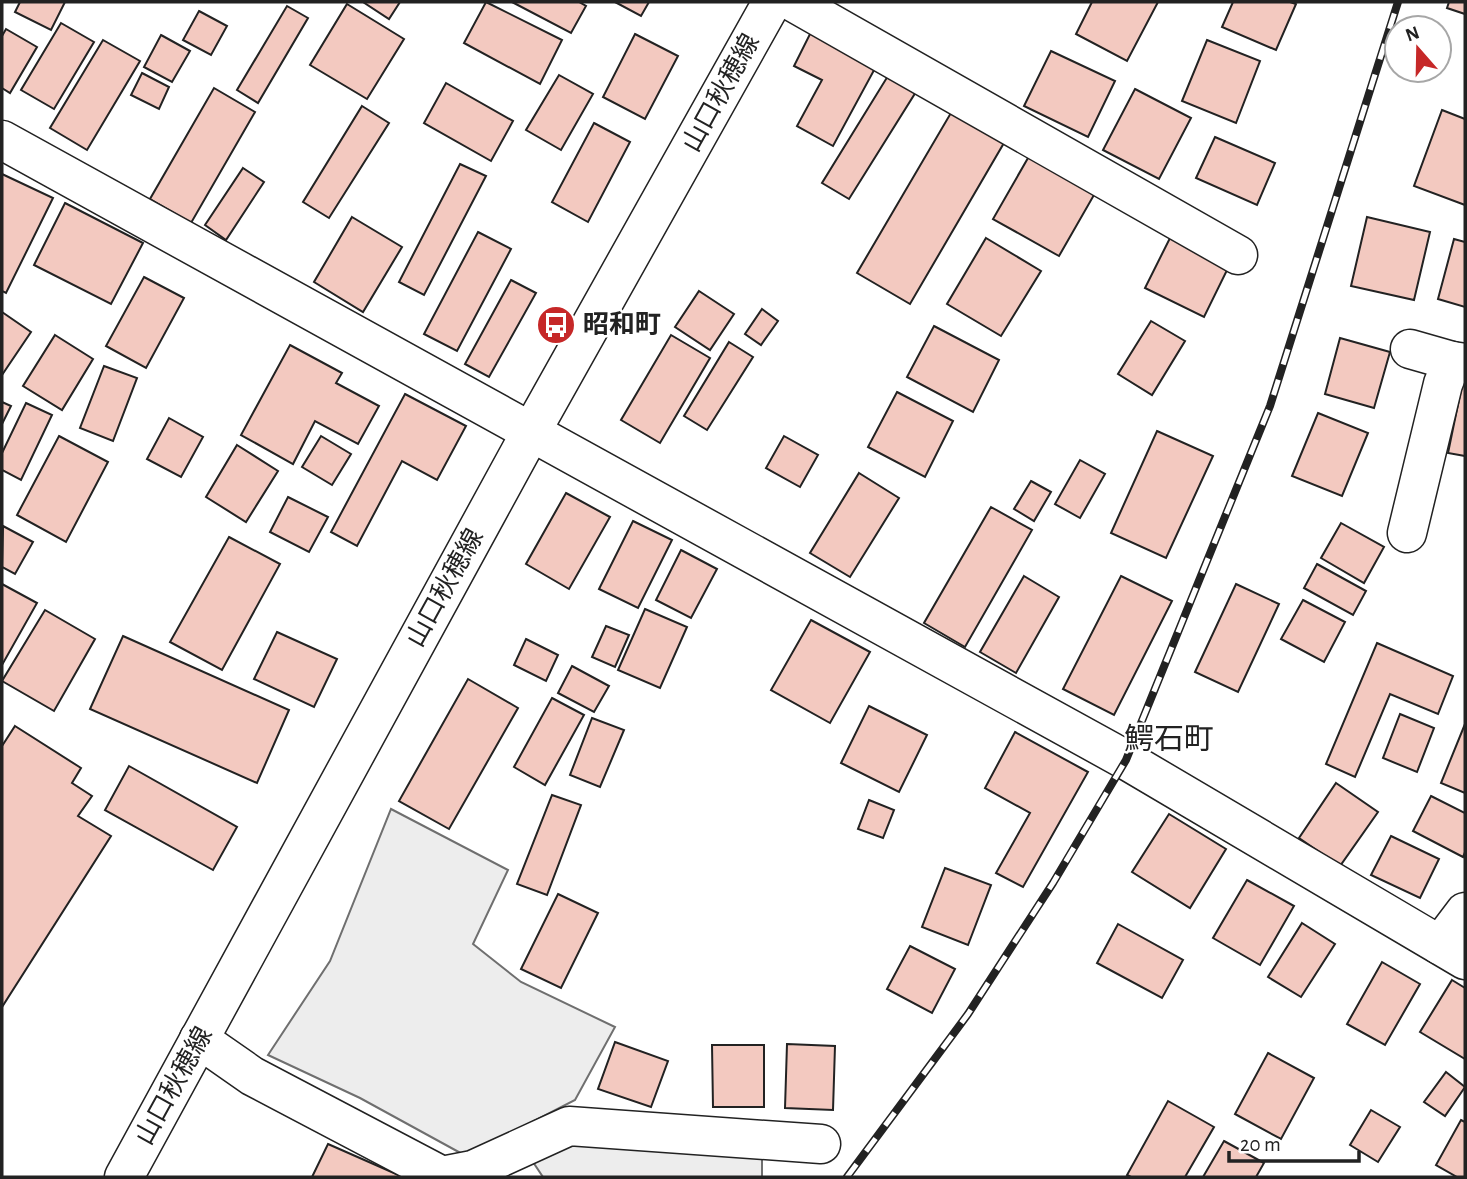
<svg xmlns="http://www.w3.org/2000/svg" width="1467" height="1179" font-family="'Alegreya Sans','Noto Sans JP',sans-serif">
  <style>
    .parking { fill: #ededed; stroke: #6f6f6f; stroke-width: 2 }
    .building { fill: #f3c9c0; stroke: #222; stroke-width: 2 }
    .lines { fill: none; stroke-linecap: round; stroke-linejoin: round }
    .street-casing { stroke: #222; stroke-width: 41 }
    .secondary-casing { stroke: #222; stroke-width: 41 }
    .street { stroke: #fff; stroke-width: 38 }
    .secondary { stroke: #fff; stroke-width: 38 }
    .rail-casing { stroke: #222; stroke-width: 8 }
    .rail { stroke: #fff; stroke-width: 5; stroke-dasharray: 16; stroke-linecap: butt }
    .labels { text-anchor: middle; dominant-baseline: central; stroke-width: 5; stroke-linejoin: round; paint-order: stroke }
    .street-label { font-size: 26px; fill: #222; stroke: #fff }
    .poi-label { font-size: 26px; font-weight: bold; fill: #222; stroke: #fff; text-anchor: start }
    .quarter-label { font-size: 30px; fill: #222; stroke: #fff }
  </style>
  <rect width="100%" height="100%" fill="#fff"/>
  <g class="parking">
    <polygon points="391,809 508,870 473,944 521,982 615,1027 575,1100 466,1156 360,1098 268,1055 330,961"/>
    <polygon points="569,1139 762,1148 762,1177 543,1177 531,1159"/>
  </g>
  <g class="building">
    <polygon points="20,2 65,2 51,30 15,12"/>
    <polygon points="363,2 400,2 389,19"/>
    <polygon points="486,2 562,40 540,84 464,43"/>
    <polygon points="512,2 579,2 586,6 571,33"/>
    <polygon points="615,2 649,2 641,16"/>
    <polygon points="1092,2 1158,2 1127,61 1076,34"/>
    <polygon points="1233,2 1290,2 1296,4 1276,50 1222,27"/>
    <polygon points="1449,2 1465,2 1465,14 1447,8"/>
    <polygon points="347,4 404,39 367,99 310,65"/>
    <polygon points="287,6 308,18 258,103 237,90"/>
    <polygon points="199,11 227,26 211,55 183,40"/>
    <polygon points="61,23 94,42 54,109 21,90"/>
    <polygon points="814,26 879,61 833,146 797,126 822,80 794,66"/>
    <polygon points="6,29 37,47 10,93 2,88 2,36"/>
    <polygon points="635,34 678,56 645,119 603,97"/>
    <polygon points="161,35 190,51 172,82 144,67"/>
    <polygon points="103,40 140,61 87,150 50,128"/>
    <polygon points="1207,40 1260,61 1236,123 1182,101"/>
    <polygon points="1051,51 1115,81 1088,137 1024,106"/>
    <polygon points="891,71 919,87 849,199 822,183"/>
    <polygon points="142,73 169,87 159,109 131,95"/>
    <polygon points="559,75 593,94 561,150 526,130"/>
    <polygon points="446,83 513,121 491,161 424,123"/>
    <polygon points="214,88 255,112 191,223 150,199"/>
    <polygon points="1135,89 1191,118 1159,179 1103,150"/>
    <polygon points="362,106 389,123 329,218 303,202"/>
    <polygon points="955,106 1008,136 910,304 857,273"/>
    <polygon points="1442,110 1465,119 1465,205 1414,186"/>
    <polygon points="594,123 630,142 588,222 552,202"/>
    <polygon points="1215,137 1275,163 1257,205 1196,178"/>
    <polygon points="1036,144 1102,181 1059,256 993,219"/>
    <polygon points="460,164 486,176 424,295 399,282"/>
    <polygon points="243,168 264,182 226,240 205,225"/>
    <polygon points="2,174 53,198 6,293 2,291"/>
    <polygon points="65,203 143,243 111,304 34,265"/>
    <polygon points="352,217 402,247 363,312 314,282"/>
    <polygon points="1367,217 1430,232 1414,300 1351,286"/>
    <polygon points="478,232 511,249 457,351 424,334"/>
    <polygon points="1172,234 1231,262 1204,317 1145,288"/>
    <polygon points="986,238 1041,271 1001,336 947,304"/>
    <polygon points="1454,239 1465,242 1465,307 1438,299"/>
    <polygon points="144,277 184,298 146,368 106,346"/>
    <polygon points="511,280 536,293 489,377 465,364"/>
    <polygon points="699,291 734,314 710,350 675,327"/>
    <polygon points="762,309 778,321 761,345 745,334"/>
    <polygon points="2,312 31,332 2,375"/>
    <polygon points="1151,321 1185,341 1152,395 1118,374"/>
    <polygon points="934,326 999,360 973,412 907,377"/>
    <polygon points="55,335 93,359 62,410 23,386"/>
    <polygon points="671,335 710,358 660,443 621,420"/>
    <polygon points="1340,338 1390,352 1374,408 1325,394"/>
    <polygon points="729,342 753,357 707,430 684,416"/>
    <polygon points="290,345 342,373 336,383 379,406 358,444 315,421 293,464 241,435"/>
    <polygon points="104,366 137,378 113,441 80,428"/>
    <polygon points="1463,380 1465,380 1465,456 1448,453"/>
    <polygon points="897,392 953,421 925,477 868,447"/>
    <polygon points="405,394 466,426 437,480 402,461 357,546 331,532"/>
    <polygon points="2,402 11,406 2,424"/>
    <polygon points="26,403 52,415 21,480 2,470 2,453"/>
    <polygon points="1318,413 1368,433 1342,496 1292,476"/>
    <polygon points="169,418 203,437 181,477 147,459"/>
    <polygon points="1157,431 1213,456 1166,558 1111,533"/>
    <polygon points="59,436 108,462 66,542 17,515"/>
    <polygon points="321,436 351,454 332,485 302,467"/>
    <polygon points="784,436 818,455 800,487 766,468"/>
    <polygon points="237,445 278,471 246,522 206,497"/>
    <polygon points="1080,460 1105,474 1080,518 1055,504"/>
    <polygon points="859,473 899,498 850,577 810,553"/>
    <polygon points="1031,481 1051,492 1034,521 1014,509"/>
    <polygon points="566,493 610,517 569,589 526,564"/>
    <polygon points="288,497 328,517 309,552 270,532"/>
    <polygon points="991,507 1032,530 965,647 924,623"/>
    <polygon points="633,521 672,540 638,608 599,589"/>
    <polygon points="1341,523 1384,547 1364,583 1321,558"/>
    <polygon points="3,526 33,542 15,574 2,567"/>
    <polygon points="229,537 280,564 222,670 170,642"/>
    <polygon points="681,550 717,569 691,618 656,600"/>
    <polygon points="1317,564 1366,591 1353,615 1304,588"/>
    <polygon points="1024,576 1059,597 1016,673 980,652"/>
    <polygon points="1121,576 1172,601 1114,715 1063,689"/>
    <polygon points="2,584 37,603 2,665"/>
    <polygon points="1236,584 1279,604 1238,692 1195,672"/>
    <polygon points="1303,600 1345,622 1324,662 1281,639"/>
    <polygon points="645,609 687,627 660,688 618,670"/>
    <polygon points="45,610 95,639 54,711 2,681"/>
    <polygon points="811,620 870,652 830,723 771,690"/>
    <polygon points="606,626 629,635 615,667 592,657"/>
    <polygon points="277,632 337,659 314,707 254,679"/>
    <polygon points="123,636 289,710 257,783 90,709"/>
    <polygon points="526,639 558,655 546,681 514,665"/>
    <polygon points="1377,643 1453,676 1438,714 1390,694 1355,777 1326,764"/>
    <polygon points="572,666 609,686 594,712 558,693"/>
    <polygon points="468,679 518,708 449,829 399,801"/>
    <polygon points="552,698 584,715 545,785 514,767"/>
    <polygon points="869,706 927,735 899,792 841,763"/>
    <polygon points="1400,714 1434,728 1417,772 1383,758"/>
    <polygon points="592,718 624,730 600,787 570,775"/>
    <polygon points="1465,724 1465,793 1441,783"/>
    <polygon points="15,726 81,768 72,783 92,796 78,816 111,836 2,1007 2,746"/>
    <polygon points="1015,732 1088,772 1023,887 996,873 1030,813 985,788"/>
    <polygon points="129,766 237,827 213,870 105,810"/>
    <polygon points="1336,783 1378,812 1340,866 1299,838"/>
    <polygon points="552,795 581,805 547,895 517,884"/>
    <polygon points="1431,796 1465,813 1465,852 1463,857 1413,831"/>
    <polygon points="869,800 894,810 883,838 858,829"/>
    <polygon points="1169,814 1226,849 1190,908 1132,872"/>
    <polygon points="1391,836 1439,859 1420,898 1371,875"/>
    <polygon points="945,868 991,885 968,945 922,927"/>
    <polygon points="1247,880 1294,906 1260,965 1213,938"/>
    <polygon points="558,894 598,913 561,988 521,969"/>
    <polygon points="1302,923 1335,944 1301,997 1268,977"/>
    <polygon points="1118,924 1183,960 1162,998 1097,963"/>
    <polygon points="910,946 955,969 932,1013 887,989"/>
    <polygon points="1382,962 1420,984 1385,1045 1347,1024"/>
    <polygon points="1452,980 1465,988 1465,1059 1420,1032"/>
    <polygon points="615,1042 668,1061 651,1107 598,1089"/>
    <polygon points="787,1044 835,1046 833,1110 785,1108"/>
    <polygon points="712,1045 764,1045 764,1107 713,1107"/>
    <polygon points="1268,1053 1314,1078 1281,1139 1235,1114"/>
    <polygon points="1446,1072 1465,1087 1445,1116 1424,1102"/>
    <polygon points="1168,1101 1214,1127 1185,1177 1131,1177 1127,1175"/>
    <polygon points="1371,1110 1400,1127 1378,1162 1350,1145"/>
    <polygon points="1461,1120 1465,1122 1465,1177 1457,1177 1436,1165"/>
    <polygon points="1224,1141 1264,1163 1256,1177 1203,1177"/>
    <polygon points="328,1144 403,1177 312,1177"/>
  </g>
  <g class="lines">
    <defs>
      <g id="street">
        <polyline points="793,2 1238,255"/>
        <polyline points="2,140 1126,760 1465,960"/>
        <polyline points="1410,349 1452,361"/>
        <polyline points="1407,533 1443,384 1452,361 1465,363"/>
        <polyline points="1440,945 1465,912"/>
        <polyline points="199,1039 252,1076 442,1176 473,1170 569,1126 821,1144"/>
      </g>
      <polyline id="secondary" points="124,1177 531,432 772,2"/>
    </defs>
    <use href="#street" class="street-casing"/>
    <use href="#secondary" class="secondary-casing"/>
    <use href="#street" class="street"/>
    <use href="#secondary" class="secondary"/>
    <defs>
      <polyline id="rail" points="847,1177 968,1014 1053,883 1126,760 1270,406 1398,2"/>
    </defs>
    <use href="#rail" class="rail-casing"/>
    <use href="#rail" class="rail"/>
  </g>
  <defs>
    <symbol id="bus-disc" viewBox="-11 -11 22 22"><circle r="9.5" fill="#c62828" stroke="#fff"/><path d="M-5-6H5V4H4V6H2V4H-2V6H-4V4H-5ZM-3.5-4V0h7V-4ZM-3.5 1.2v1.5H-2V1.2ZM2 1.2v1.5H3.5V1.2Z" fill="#fff"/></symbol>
  </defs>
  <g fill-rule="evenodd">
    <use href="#bus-disc" x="534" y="303" width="44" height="44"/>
  </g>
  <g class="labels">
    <g class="street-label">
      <text transform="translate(721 93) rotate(-61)">山口秋穂線</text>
      <text transform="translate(445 588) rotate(-61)">山口秋穂線</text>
      <text transform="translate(174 1086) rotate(-61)">山口秋穂線</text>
    </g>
    <g class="poi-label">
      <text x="583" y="325">昭和町</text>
    </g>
    <g class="quarter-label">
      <text x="1169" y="740">鰐石町</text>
    </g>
  </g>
  <rect width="1467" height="1179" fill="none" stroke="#222222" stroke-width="7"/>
  <g transform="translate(1418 49) rotate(340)"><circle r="33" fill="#ffffff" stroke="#a7a7a7" stroke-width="2"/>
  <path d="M0-5L12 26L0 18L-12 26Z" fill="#c62828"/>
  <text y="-10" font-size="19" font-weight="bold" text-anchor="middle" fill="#222222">N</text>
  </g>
  <path d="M1229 1151v10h130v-10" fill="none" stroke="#222222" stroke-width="3.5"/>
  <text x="1240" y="1151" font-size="21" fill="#222222" stroke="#ffffff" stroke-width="5" paint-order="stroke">20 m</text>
</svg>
